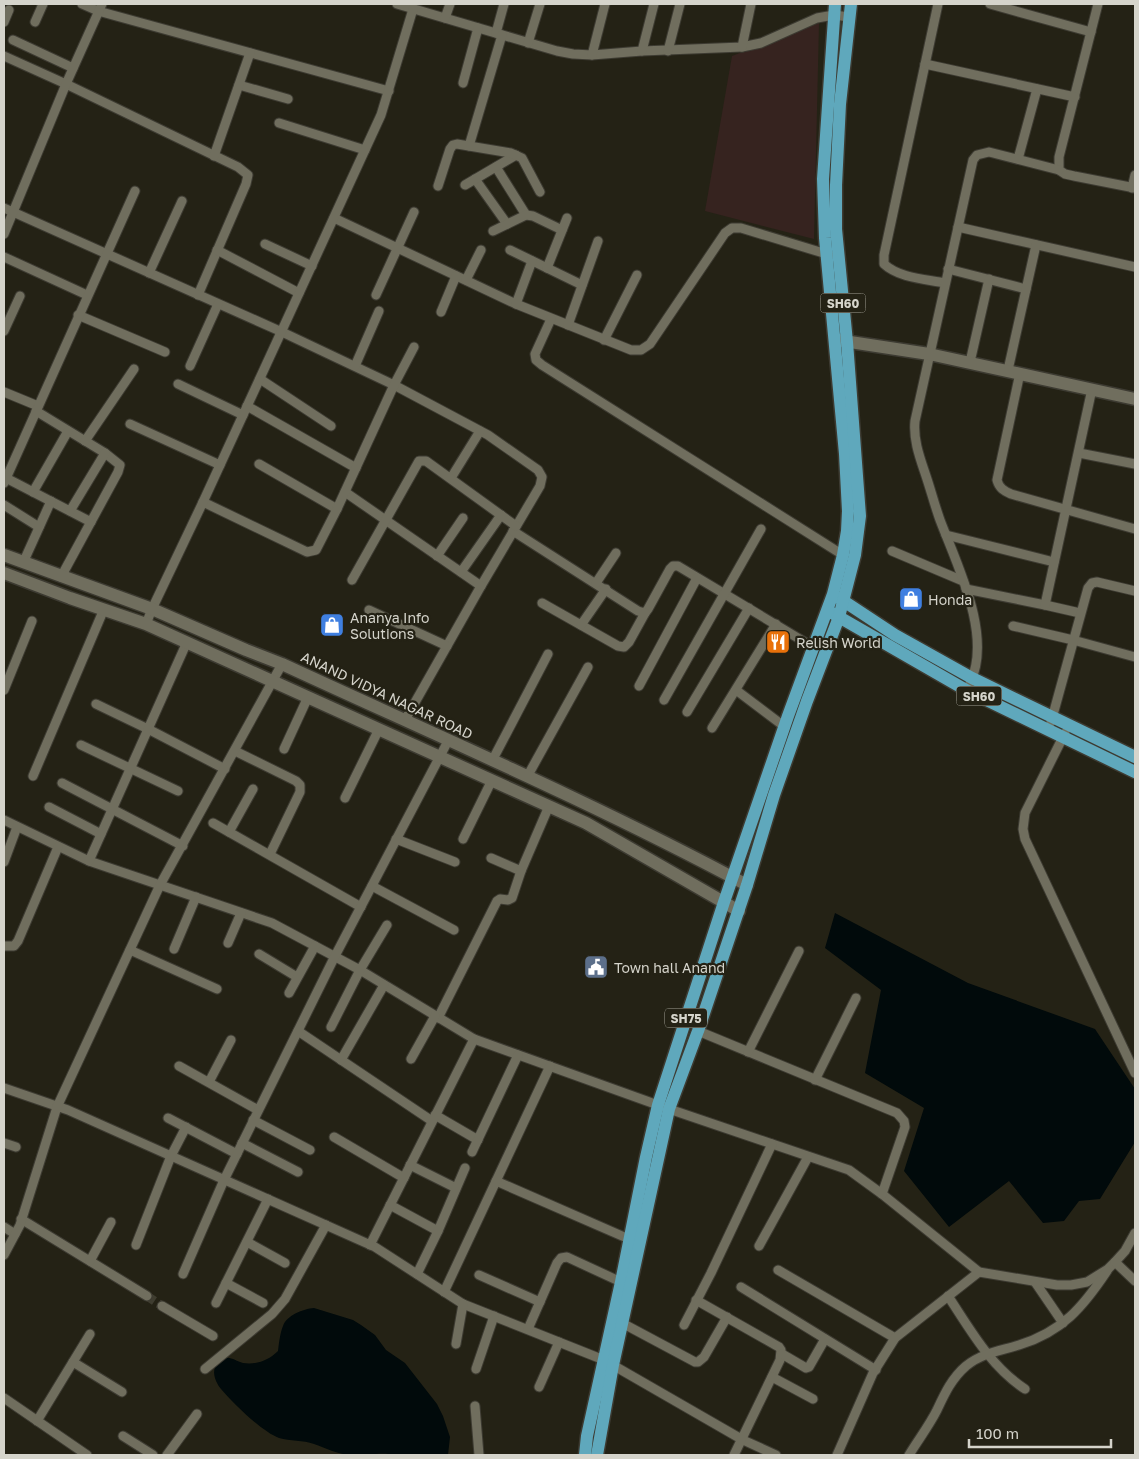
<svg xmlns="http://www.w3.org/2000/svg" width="1139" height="1459" font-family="'Golos Text',sans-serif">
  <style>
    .education { fill: #36231f }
    .water { fill: #010a0b }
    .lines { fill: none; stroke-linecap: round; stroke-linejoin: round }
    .street-tunnel { stroke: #3f3d30; stroke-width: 9; stroke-dasharray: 9 4.5; stroke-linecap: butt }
    .street-casing { stroke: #3d3b32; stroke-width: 11 }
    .secondary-casing { stroke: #3d3b32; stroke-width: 15 }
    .primary-casing { stroke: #3d3b32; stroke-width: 15 }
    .street { stroke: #706e5e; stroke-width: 9 }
    .secondary { stroke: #706e5e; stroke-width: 12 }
    .primary { stroke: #5fa8bc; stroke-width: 12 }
    .labels { text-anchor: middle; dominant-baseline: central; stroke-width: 4.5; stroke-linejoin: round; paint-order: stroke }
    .shield { fill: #242215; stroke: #a09f94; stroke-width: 1 }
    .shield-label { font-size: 12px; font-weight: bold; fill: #d5d4cb }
    .poi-label { font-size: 14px; fill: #d5d4cb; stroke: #242215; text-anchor: start }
    .street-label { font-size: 14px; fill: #d5d4cb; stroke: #242215 }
  </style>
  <rect width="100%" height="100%" fill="#242215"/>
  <polygon class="education" points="819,23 814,239 705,211 732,56"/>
  <g class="water">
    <polygon points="835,913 968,983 1095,1029 1135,1089 1135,1142 1100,1199 1079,1201 1064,1221 1043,1223 1009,1181 949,1227 904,1171 924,1108 865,1073 881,990 825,948"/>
    <path d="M314 1308 353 1320 361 1325 375 1335 386 1350 405 1363 437 1404 443 1416 450 1437 448 1455H392C386 1452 359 1456 350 1455 338 1454 325 1448 314 1444 303 1440 290 1441 279 1438 262 1432 233 1403 221 1389 215 1382 210 1369 219 1362 228 1353 234 1361 243 1363 257 1365 269 1360 278 1351 279 1343 280 1333 283 1326 287 1315 303 1309 314 1308Z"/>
  </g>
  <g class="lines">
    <polyline class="street-tunnel" points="147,1296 162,1306"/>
    <defs>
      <g id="street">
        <polyline points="82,4 98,11 389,91"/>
        <polyline points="397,4 557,51 573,54 592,55 642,51 742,47 761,43 817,18 834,15 849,17"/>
        <path d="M938 4 884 255V264C899 278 925 279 945 283"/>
        <polyline points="990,4 1091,32"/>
        <polyline points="1098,4 1059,157 1059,170 1065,174 1074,176 1135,188"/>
        <polyline points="445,18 450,4"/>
        <polyline points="4,22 9,10"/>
        <polyline points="35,22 43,4"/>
        <polyline points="496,33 504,4"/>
        <polyline points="13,40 73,68"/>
        <polyline points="528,43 540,4"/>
        <polyline points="742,47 751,4"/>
        <polyline points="642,51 654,4"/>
        <polyline points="668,51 680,4"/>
        <polyline points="592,55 605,4"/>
        <polyline points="4,56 66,84 238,167 248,175 246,184 198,295"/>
        <polyline points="925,64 1075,97"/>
        <polyline points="463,83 478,28"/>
        <polyline points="239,85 288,99"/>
        <polyline points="279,123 365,150"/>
        <polyline points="469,146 502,35"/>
        <polyline points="214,156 250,53"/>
        <polyline points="1018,159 1037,89"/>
        <polyline points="496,167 526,215"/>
        <polyline points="475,179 507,224"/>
        <polyline points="465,185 516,155"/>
        <polyline points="438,186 450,149 453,145 457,144 511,153 522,158 540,192"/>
        <polyline points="1132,188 1135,175"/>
        <polyline points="4,208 282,332 394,385 488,435 538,470 542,477 540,486 481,586 405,720"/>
        <polyline points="334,218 516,304 631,350 641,350 650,344 725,233 732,228 741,228 830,255"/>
        <polyline points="958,227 1135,267"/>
        <polyline points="493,231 526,215 533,216 562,230"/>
        <polyline points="4,234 66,84 102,4"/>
        <polyline points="265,244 312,266"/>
        <polyline points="217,250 299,293"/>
        <polyline points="510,250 582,285"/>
        <polyline points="4,257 87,295"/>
        <polyline points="547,268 567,218"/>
        <polyline points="948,269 1026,289"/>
        <polyline points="149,273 182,201"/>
        <polyline points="466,280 481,250"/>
        <polyline points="376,295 414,212"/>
        <polyline points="516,304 532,261"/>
        <polyline points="441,312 456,276"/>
        <polyline points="78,315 165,352"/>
        <polyline points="551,319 535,354 536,360 542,365 843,555"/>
        <polyline points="568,325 598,241"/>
        <polyline points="4,331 20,296"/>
        <polyline points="604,340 637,275"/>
        <polyline points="970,362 989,279"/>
        <polyline points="190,366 218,304"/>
        <polyline points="355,366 379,311"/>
        <polyline points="1008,370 1036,245"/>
        <path d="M1020 373 997 480C999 488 1004 491 1011 494L1135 529"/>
        <polyline points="260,379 331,426"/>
        <polyline points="178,384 243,415"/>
        <polyline points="4,392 38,406"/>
        <polyline points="247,406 356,468"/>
        <polyline points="36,411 105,453 120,465 118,472 61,577"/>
        <polyline points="130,424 220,465"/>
        <polyline points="85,441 134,369"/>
        <polyline points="1079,453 1135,464"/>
        <polyline points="259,464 337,509"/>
        <polyline points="6,478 91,522"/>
        <polyline points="451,478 480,431"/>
        <polyline points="4,483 135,191"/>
        <polyline points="33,492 68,431"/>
        <polyline points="345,492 481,586"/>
        <polyline points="203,502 307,552 316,550 337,509 394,385 414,347"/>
        <polyline points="4,505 39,527"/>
        <polyline points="70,511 105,453"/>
        <polyline points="513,531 638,611 645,613 648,609 670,569 673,566 678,566 813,647"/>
        <polyline points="946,535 1054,562"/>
        <polyline points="892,551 963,581"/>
        <polyline points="437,556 463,518"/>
        <polyline points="23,563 51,501"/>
        <polyline points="461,572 501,515"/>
        <polyline points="352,580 419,461 426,461 516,526"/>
        <polyline points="596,583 616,553"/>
        <polyline points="966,589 1045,605 1080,613"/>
        <polyline points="542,603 618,646 624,647 629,642 645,613"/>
        <polyline points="1045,605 1092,389"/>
        <polyline points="369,610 447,646"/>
        <polyline points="146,624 152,609 203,502 381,115 413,9"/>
        <polyline points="581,625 606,589"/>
        <polyline points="1013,626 1073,640 1135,657"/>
        <path d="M970 683C993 636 957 565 940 520 935 506 931 491 926 476 920 458 913 440 915 421L973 160 977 155 989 152 1059 170"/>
        <polyline points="639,686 697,578"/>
        <polyline points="4,690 32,621"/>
        <polyline points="736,690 785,727"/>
        <polyline points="664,700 761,529"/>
        <polyline points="96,704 148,729 225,769"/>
        <polyline points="687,712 749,608"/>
        <polyline points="1051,722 1088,588 1092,583 1097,582 1135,591"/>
        <polyline points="712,728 776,624"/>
        <polyline points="1065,733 1025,813 1023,829 1025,839 1135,1073"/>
        <polyline points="81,745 178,791"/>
        <polyline points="284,749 308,697"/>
        <polyline points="235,751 296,781 300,785 300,792 270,854"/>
        <polyline points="492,761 548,654"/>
        <polyline points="33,776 104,609"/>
        <polyline points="527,777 588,667"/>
        <polyline points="62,783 183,846"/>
        <polyline points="345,798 379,729"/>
        <polyline points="49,807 101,834"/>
        <polyline points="4,820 89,861 272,923 360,970 474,1039 669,1109 849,1170 882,1194 979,1272 1057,1285 1071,1285 1087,1282 1108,1269 1115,1262 1125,1251 1135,1233"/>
        <polyline points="213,823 361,907"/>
        <polyline points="229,832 253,789"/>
        <polyline points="396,839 455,862"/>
        <polyline points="463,839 492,780"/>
        <polyline points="491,858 521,871"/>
        <polyline points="89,861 187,642"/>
        <polyline points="4,862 17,827"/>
        <polyline points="372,886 454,930"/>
        <polyline points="228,943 241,913"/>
        <polyline points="4,946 14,946 18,941 58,847"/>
        <polyline points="174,949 196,897"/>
        <polyline points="130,950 217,989"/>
        <polyline points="259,954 297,977"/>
        <polyline points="289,993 315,946"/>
        <polyline points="438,1018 497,901 500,899 508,900 512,898 521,871 549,806"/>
        <polyline points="331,1027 360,970 387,925"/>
        <polyline points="298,1031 432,1121"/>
        <polyline points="698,1031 897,1113 904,1121 905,1127 882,1194"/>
        <polyline points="748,1052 799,951"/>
        <polyline points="411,1059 435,1016"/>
        <polyline points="341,1060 384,985"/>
        <polyline points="179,1066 258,1110"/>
        <polyline points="815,1080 856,998"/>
        <polyline points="209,1082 231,1040"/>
        <polyline points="4,1088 68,1110 375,1247 463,1304 604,1360 743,1440 776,1455"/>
        <polyline points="435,1115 478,1140"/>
        <polyline points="168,1118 237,1154"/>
        <polyline points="253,1120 310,1150"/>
        <polyline points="334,1137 404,1178"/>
        <polyline points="4,1143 16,1147"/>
        <polyline points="242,1143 298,1172"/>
        <polyline points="472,1152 518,1055"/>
        <polyline points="410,1165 456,1188"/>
        <polyline points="496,1181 629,1239"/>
        <polyline points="390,1205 438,1231"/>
        <polyline points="21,1219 147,1296"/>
        <polyline points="4,1227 15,1234"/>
        <polyline points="247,1242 285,1263"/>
        <polyline points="136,1245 171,1156 186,1127"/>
        <polyline points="370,1245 474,1039"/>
        <polyline points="759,1246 808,1157"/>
        <polyline points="4,1255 20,1225 57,1107 160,885 282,664"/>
        <polyline points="90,1261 111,1222"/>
        <polyline points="1115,1262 1135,1281"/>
        <polyline points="778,1270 895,1338"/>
        <polyline points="183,1274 224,1180 335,956 448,741"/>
        <polyline points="417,1274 438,1231 465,1168"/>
        <polyline points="479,1275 540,1302"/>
        <polyline points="1035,1282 1063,1323"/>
        <polyline points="226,1283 263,1303"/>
        <polyline points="741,1287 876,1370"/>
        <polyline points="444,1292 550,1066"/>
        <path d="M948 1296C970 1329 990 1366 1025 1389"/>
        <polyline points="696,1300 779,1347 781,1350 780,1360 734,1455"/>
        <polyline points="216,1303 268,1199"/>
        <polyline points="162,1306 213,1336"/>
        <polyline points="622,1323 695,1362 698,1362 704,1357 727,1317"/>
        <polyline points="684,1325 711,1273 772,1144"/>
        <polyline points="528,1329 557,1263 561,1258 567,1257 621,1282"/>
        <polyline points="456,1344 463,1304"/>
        <polyline points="782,1354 806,1368 809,1367 825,1339"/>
        <polyline points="73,1362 122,1392"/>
        <polyline points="205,1369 272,1314 285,1299 326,1225"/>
        <polyline points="476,1369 494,1316"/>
        <polyline points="772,1377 813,1399"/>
        <polyline points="539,1387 559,1342"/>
        <polyline points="4,1398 87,1455"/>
        <polyline points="475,1406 479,1455"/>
        <polyline points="37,1421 90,1334"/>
        <polyline points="123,1436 153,1455"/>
        <polyline points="167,1455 197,1414"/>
        <polyline points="837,1455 873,1373 895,1338 979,1272"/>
        <path d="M909 1455C918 1440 929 1426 937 1410 945 1393 952 1378 966 1366 982 1353 1000 1351 1019 1345 1062 1332 1083 1307 1107 1271"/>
      </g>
      <g id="secondary">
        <polyline points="837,340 929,354 1135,399"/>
        <path d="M4 555 152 609 246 650 282 664C438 736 596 804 747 885"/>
        <polyline points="4,573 70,598 146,624 586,823 739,911"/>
      </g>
      <g id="primary">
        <polyline points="839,598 895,635 972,678 1135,757"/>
        <polyline points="832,613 966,690 1135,772"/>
        <polyline points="585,1455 587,1436 621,1282 646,1157 658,1105 724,902 788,716 833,594 843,555 847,531 848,511 845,454 825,238 823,179 835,4"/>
        <polyline points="597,1455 613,1365 669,1109 698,1031 747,885 774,795 807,701 839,617 855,555 860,516 847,342 836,229 836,185 840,104 851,4"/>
      </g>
    </defs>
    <use href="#street" class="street-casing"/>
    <use href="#secondary" class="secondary-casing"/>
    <use href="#primary" class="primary-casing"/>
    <use href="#street" class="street"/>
    <use href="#secondary" class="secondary"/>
    <use href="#primary" class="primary"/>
  </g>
  <defs>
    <symbol id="shop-square" viewBox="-11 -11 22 22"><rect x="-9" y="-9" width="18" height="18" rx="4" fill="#3f7fe0" stroke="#242215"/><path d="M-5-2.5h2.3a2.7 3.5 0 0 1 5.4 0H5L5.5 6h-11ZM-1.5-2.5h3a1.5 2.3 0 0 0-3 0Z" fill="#fff"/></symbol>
    <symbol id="restaurant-square" viewBox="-11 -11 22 22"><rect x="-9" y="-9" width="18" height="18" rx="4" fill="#e8710a" stroke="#242215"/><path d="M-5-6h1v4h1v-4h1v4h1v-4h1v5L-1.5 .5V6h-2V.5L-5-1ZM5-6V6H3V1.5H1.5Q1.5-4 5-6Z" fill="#fff"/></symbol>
    <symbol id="civic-square" viewBox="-11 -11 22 22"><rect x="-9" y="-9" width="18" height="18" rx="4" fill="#5c6f8a" stroke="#242215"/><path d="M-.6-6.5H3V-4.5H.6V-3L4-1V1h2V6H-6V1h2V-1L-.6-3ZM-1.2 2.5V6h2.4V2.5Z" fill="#fff"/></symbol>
  </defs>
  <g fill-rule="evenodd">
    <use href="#shop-square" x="897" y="585" width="28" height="28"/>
    <use href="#shop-square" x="318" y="611" width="28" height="28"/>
    <use href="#restaurant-square" x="764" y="628" width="28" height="28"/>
    <use href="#civic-square" x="582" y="953" width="28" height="28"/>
  </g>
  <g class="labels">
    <g class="shield">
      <rect x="820.5" y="293.5" width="45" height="19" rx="4"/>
      <rect x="956.5" y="686.5" width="45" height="19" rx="4"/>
      <rect x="665" y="1008.5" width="42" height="19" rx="4"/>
    </g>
    <g class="shield-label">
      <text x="843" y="303">SH60</text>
      <text x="979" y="696">SH60</text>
      <text x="686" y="1018">SH75</text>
    </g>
    <g class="poi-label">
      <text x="928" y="599">Honda</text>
      <text x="350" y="617">Ananya Info<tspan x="350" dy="16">Solutions</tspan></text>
      <text x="796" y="642">Relish World</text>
      <text x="614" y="967">Town hall Anand</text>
    </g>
    <g class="street-label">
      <text transform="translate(387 695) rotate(25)">ANAND VIDYA NAGAR ROAD</text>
    </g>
  </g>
  <rect width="1139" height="1459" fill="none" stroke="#d5d4cb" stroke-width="10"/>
  <path d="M969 1439v8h142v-8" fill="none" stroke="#d5d4cb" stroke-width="2.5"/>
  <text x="976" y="1439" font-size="15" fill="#d5d4cb" stroke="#242215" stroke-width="4" paint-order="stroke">100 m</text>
</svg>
